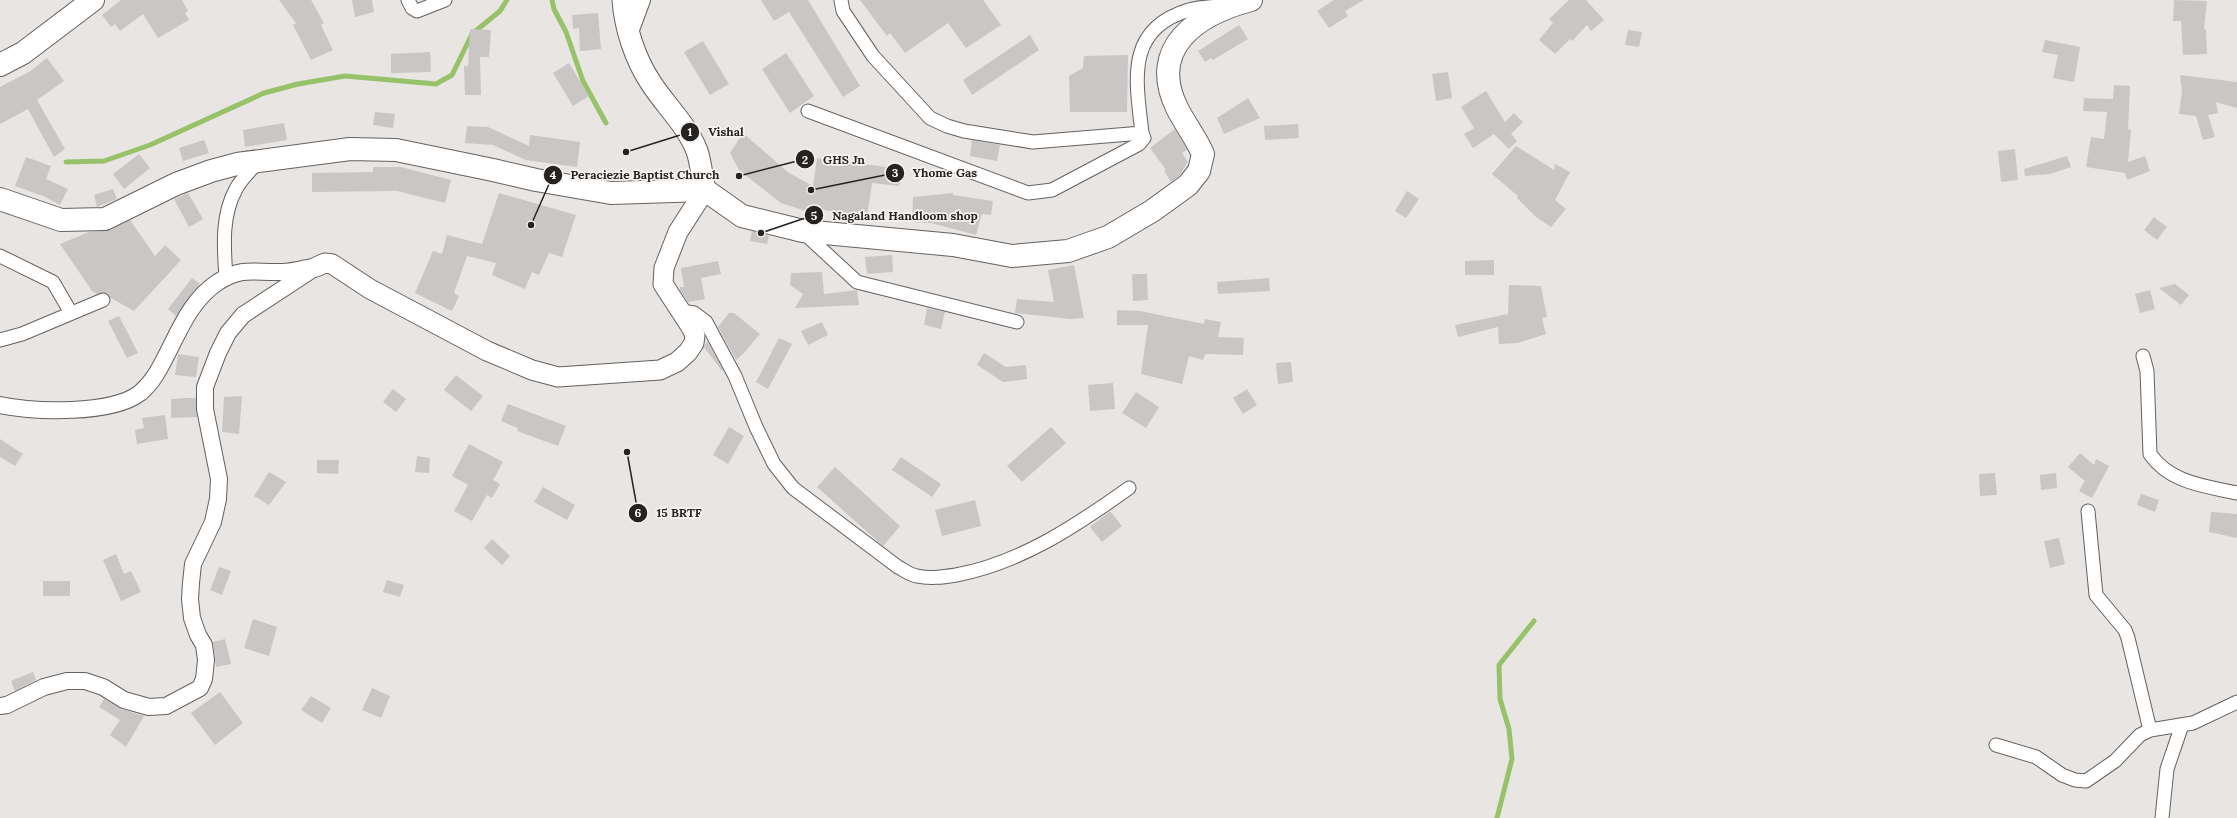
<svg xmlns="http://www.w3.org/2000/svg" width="2237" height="818" font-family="Lora,serif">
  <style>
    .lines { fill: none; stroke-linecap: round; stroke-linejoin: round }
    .stream { stroke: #97c269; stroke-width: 5 }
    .building { fill: #cac6c5 }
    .minor-casing { stroke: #64615f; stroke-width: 15 }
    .tertiary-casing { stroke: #64615f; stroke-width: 18 }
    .secondary-casing { stroke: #64615f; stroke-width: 21 }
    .primary-casing { stroke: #64615f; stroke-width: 23 }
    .trunk-casing { stroke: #64615f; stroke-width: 24 }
    .minor { stroke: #fff; stroke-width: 13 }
    .tertiary { stroke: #fff; stroke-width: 16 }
    .secondary { stroke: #fff; stroke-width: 19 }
    .primary { stroke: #fff; stroke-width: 21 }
    .trunk { stroke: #fff; stroke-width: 22 }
    .leader { fill: none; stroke: #242322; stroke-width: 1.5 }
    .callout-dot { fill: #242322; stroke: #f5f2ef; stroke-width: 1.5 }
    .mark-label { font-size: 12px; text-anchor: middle; font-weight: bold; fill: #fff }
    .callout-label { font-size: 12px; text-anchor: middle; font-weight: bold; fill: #242322; stroke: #f5f2ef; stroke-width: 3.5; stroke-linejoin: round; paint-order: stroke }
  </style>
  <rect width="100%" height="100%" fill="#e8e5e2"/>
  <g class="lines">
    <g class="stream">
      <polyline points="552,0 554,9 566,32 583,81 606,123"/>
      <polyline points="66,162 104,161 150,145 264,93 298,84 345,76 436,84 452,75 472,34 500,11 507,0"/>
      <polyline points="1497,818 1512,759 1509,729 1500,699 1499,665 1534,621"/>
    </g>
  </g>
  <g class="building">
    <polygon points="121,0 182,0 188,11 185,13 189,20 158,38 143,14 120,31 115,24 111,27 102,15"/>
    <polygon points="279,0 311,0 324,23 321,25 333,50 311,60 293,25 296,23"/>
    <polygon points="352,0 372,0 374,12 355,17"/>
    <polygon points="761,0 808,0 860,86 843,97 789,12 774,21"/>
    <polygon points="860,0 983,0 1001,25 966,48 948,23 905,53 890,33 887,36"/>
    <polygon points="1334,0 1364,0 1345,11 1348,16 1329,28 1317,11"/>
    <polygon points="1569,0 1586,0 1604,20 1591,31 1587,25 1572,41 1570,39 1555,54 1539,40 1553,23 1549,19"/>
    <polygon points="2174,0 2207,1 2204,29 2206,29 2207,54 2183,55 2181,21 2173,21"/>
    <polygon points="598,13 601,49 580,51 579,28 573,29 572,15"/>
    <polygon points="1239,25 1248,39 1213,60 1211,58 1205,62 1198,51"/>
    <polygon points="470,29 491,30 489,57 480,57 481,95 465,95 464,66 468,66"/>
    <polygon points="1628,30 1642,32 1639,47 1625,45"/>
    <polygon points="1030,35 1039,50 972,95 963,80"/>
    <polygon points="2045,40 2080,47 2074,82 2053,78 2058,55 2042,52"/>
    <polygon points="703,41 729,84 710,95 684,52"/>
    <polygon points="430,52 431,72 391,73 391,54"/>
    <polygon points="786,53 814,96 790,113 762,69"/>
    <polygon points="1128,55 1127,112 1070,112 1069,76 1083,68 1084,56"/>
    <polygon points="47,58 64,81 37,100 65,149 54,157 28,109 0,124 0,87 29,72"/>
    <polygon points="569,63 589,96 573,106 553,73"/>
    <polygon points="1448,72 1452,98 1436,101 1432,74"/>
    <polygon points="2180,75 2237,82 2237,108 2216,102 2218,113 2208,115 2215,137 2203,140 2196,116 2179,114 2182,91"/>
    <polygon points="2114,85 2130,86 2128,129 2131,130 2128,162 2145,156 2150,171 2127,180 2125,173 2086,167 2091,137 2104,139 2107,112 2083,111 2084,98 2113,99"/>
    <polygon points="1486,91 1505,122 1514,113 1523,122 1511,134 1517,141 1509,149 1494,134 1473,148 1464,134 1474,128 1461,107"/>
    <polygon points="1248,98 1260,118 1224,134 1217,118"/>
    <polygon points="375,112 395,114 393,128 373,125"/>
    <polygon points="284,123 287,140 245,147 243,130"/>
    <polygon points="1298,124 1299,138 1265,140 1264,126"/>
    <polygon points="467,126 488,127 529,146 530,135 580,142 577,167 526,160 493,145 465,143"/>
    <polygon points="1175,129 1187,150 1182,153 1188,162 1179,176 1171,182 1164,171 1166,170 1150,148"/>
    <polygon points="743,133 789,173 813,186 817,158 901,169 899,186 872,183 867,217 813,208 812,213 781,203 739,170 730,153"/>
    <polygon points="204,140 209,153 183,161 179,148"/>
    <polygon points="972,140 1000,145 997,161 970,156"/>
    <polygon points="1516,146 1554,170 1555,164 1570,172 1555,200 1566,209 1551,227 1536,217 1517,198 1518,196 1492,174"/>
    <polygon points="2015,149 2018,180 2001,182 1998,151"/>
    <polygon points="139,154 150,168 124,189 113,174"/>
    <polygon points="2067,156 2071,167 2050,174 2025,176 2024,169"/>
    <polygon points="26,157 51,166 46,179 68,189 60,205 43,196 15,186"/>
    <polygon points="373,167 401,167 451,180 445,203 397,191 312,192 312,173 373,172"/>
    <polygon points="113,189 117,199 97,207 94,195"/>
    <polygon points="1407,191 1419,199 1406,218 1395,211"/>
    <polygon points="188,193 203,219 189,227 174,199"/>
    <polygon points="499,193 576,215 562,257 549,253 539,275 532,272 525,289 492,275 496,263 467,256 454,293 459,296 452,311 415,293 433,251 442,254 447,235 482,244"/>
    <polygon points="953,193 953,195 993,201 991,215 982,214 976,235 931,223 912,222 913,197"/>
    <polygon points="2154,217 2167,227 2157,240 2144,230"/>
    <polygon points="130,220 155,256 165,245 181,260 134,311 111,298 108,293 97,294 92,291 60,244 89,232 110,230"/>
    <polygon points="752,231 769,236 767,244 750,241"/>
    <polygon points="892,255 893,272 867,274 865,257"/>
    <polygon points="1494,260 1494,275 1465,275 1465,261"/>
    <polygon points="718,261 721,274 701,278 705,299 688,302 680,290 680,287 684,287 681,268"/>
    <polygon points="1074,265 1084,318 1070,319 1015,313 1017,299 1054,302 1048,270"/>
    <polygon points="822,272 824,294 857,290 859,305 795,308 803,294 790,285 791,273"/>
    <polygon points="1132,274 1147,274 1148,300 1133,301"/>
    <polygon points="192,278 200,284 176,316 168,309"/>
    <polygon points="1269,278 1270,291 1218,294 1217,282"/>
    <polygon points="2175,284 2189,295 2181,305 2159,288"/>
    <polygon points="1509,285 1541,286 1547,317 1542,318 1546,334 1518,343 1499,344 1498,327 1458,337 1455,325 1508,314"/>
    <polygon points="2150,290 2155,309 2140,313 2135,294"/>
    <polygon points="927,308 945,312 941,329 924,325"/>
    <polygon points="1117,310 1140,311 1204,324 1205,319 1221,322 1218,337 1244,338 1243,355 1205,354 1203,360 1189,356 1182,384 1141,374 1148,325 1117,325"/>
    <polygon points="729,313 734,313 760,334 744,353 736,360 718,327"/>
    <polygon points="119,316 138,353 127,358 108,321"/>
    <polygon points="822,322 828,335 808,345 801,331"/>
    <polygon points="779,338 792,344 768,389 756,382"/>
    <polygon points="707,341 723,370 722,371 704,347"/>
    <polygon points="984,353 1006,367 1026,365 1027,379 1003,382 977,365"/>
    <polygon points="178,354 199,357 196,377 175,375"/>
    <polygon points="1291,362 1293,382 1278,384 1276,363"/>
    <polygon points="456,375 483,396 471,411 444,390"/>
    <polygon points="1113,383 1115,409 1090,411 1088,385"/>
    <polygon points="393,389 406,399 396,412 383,402"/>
    <polygon points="1247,389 1257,405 1243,414 1233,398"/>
    <polygon points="1136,392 1159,407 1146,428 1122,413"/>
    <polygon points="242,396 239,434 222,432 224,397"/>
    <polygon points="186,398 196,398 197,417 171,418 171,399"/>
    <polygon points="508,404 566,426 558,446 517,431 518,428 501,421"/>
    <polygon points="165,415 168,439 137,444 135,430 144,428 142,418"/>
    <polygon points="729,427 744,436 728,464 713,455"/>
    <polygon points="1051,427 1066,443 1022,482 1007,466"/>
    <polygon points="0,439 23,454 15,466 0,457"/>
    <polygon points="469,444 503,462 493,480 500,484 492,498 487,495 472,521 454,511 468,485 452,476"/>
    <polygon points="2080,453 2094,465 2096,459 2109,466 2092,498 2079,491 2085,481 2068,467"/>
    <polygon points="417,456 430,458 429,473 415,472"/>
    <polygon points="901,457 941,484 932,497 892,470"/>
    <polygon points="317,460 339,460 338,474 317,473"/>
    <polygon points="835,467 900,526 883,546 817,487"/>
    <polygon points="269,472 286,482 269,505 254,496"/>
    <polygon points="1995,473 1997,495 1980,496 1979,474"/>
    <polygon points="2056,473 2057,488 2041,490 2040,475"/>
    <polygon points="543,487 575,505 567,520 534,502"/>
    <polygon points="2141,494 2159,500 2155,512 2137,505"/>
    <polygon points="975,500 981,526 942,536 935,510"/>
    <polygon points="1110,511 1122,526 1102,542 1090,527"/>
    <polygon points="2211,512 2237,514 2237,538 2209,532"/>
    <polygon points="2059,538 2065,564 2050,568 2044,541"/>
    <polygon points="492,539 510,556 502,565 484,548"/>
    <polygon points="116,554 124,574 131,571 141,592 121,601 103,560"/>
    <polygon points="219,567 231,571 222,595 210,590"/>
    <polygon points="387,580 404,585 400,597 383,592"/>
    <rect x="43" y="581" width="27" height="15"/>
    <polygon points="253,619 277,627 269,656 244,648"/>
    <polygon points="225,639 231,664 216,667 213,642"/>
    <polygon points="33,672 36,680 15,691 11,681"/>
    <polygon points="372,688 390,696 381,718 362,710"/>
    <polygon points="220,692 243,723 215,745 191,713"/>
    <polygon points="311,696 331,708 322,723 301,710"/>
    <polygon points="104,699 121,709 144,716 126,747 110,735 120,720 99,707"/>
  </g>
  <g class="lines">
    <defs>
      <g id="minor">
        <polyline points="408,0 412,8 417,11 445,0"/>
        <path d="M841 0 843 11 873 56 930 118 947 126 964 131 1033 142 1142 133C1136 80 1125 29 1189 10 1198 7 1210 7 1219 6"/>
        <polyline points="808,111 1028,193 1052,190 1139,144 1144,138 1142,133"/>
        <polyline points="803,232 857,282 1017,322"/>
        <polyline points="0,256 53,282 71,313"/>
        <path d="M226 278C224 248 221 216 236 189 241 179 251 170 258 162"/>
        <path d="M681 311 694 313 706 322 735 376 756 427 774 464 793 488 898 567C904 570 910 575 917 576 930 579 943 577 956 575 1021 563 1077 525 1129 488"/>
        <polyline points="0,340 22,334 103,300"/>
        <path d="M2143 356 2147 371 2150 454C2170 483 2205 486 2237 493"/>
        <polyline points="2088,511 2096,595 2125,630 2128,638 2150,730"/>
        <polyline points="1996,745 2036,757 2062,775 2075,780 2086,781 2115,761 2140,735 2150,730 2193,723 2237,702"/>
        <polyline points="2162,818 2167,769 2182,725"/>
      </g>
      <g id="tertiary">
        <polyline points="629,35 642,0"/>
        <path d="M0 405C34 412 111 415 140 393 152 383 159 370 166 356 180 329 191 300 218 282 244 266 254 273 282 272 292 272 302 269 312 267"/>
        <polyline points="0,706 7,705 44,687 67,681 85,681 103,687 124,700 149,707 166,706 200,688 204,679 206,660 204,645 198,635 192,618 190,599 191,583 193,564 213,522 218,499 219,479 205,409 205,387 218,353 228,333 243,315 316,267"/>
      </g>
      <polyline id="secondary" points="316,267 325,263 332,264 370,289 487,351 532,370 558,377 660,370 677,362 688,352 694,343 695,335 691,327 663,284 664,268 678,232 705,190"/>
      <path id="primary" d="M623 0C625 28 635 59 651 83 665 105 687 125 697 151 701 163 702 177 705 190"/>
      <g id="trunk">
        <polyline points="0,65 23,53 93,0"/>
        <path d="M0 199 61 220 105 219 176 184 211 171 237 164 350 149 396 150 493 170 536 180 611 193 705 190 742 216 803 231 953 245 1012 256 1068 251 1108 237 1152 211 1188 185 1199 171 1203 154C1196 138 1185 124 1177 108 1147 47 1198 14 1251 0"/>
      </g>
    </defs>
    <use href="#minor" class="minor-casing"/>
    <use href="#tertiary" class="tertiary-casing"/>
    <use href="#secondary" class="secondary-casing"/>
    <use href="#primary" class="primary-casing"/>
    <use href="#trunk" class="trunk-casing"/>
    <use href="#minor" class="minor"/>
    <use href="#tertiary" class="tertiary"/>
    <use href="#secondary" class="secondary"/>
    <use href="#primary" class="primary"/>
    <use href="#trunk" class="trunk"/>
  </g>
  <path class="leader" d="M626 152L690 132M739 176L805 159M811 190L895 173M531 225L553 175M761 233L814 215M627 452L638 513"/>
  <g class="callout-dot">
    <circle cx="626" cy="152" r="4"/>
    <circle cx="739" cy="176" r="4"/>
    <circle cx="811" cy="190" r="4"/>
    <circle cx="531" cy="225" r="4"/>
    <circle cx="761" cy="233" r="4"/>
    <circle cx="627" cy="452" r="4"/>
    <circle cx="690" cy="132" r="10"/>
    <circle cx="805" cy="159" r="10"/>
    <circle cx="895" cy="173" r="10"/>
    <circle cx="553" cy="175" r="10"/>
    <circle cx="814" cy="215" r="10"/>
    <circle cx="638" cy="513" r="10"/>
  </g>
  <g class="mark-label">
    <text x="690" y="136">1</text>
    <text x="805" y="164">2</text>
    <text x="895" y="177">3</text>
    <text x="553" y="179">4</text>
    <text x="814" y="220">5</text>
    <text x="638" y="517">6</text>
  </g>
  <g class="callout-label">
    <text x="726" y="136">Vishal</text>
    <text x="844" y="164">GHS Jn</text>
    <text x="945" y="177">Yhome Gas</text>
    <text x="645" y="179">Peraciezie Baptist Church</text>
    <text x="905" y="220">Nagaland Handloom shop</text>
    <text x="679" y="517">15 BRTF</text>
  </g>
</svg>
